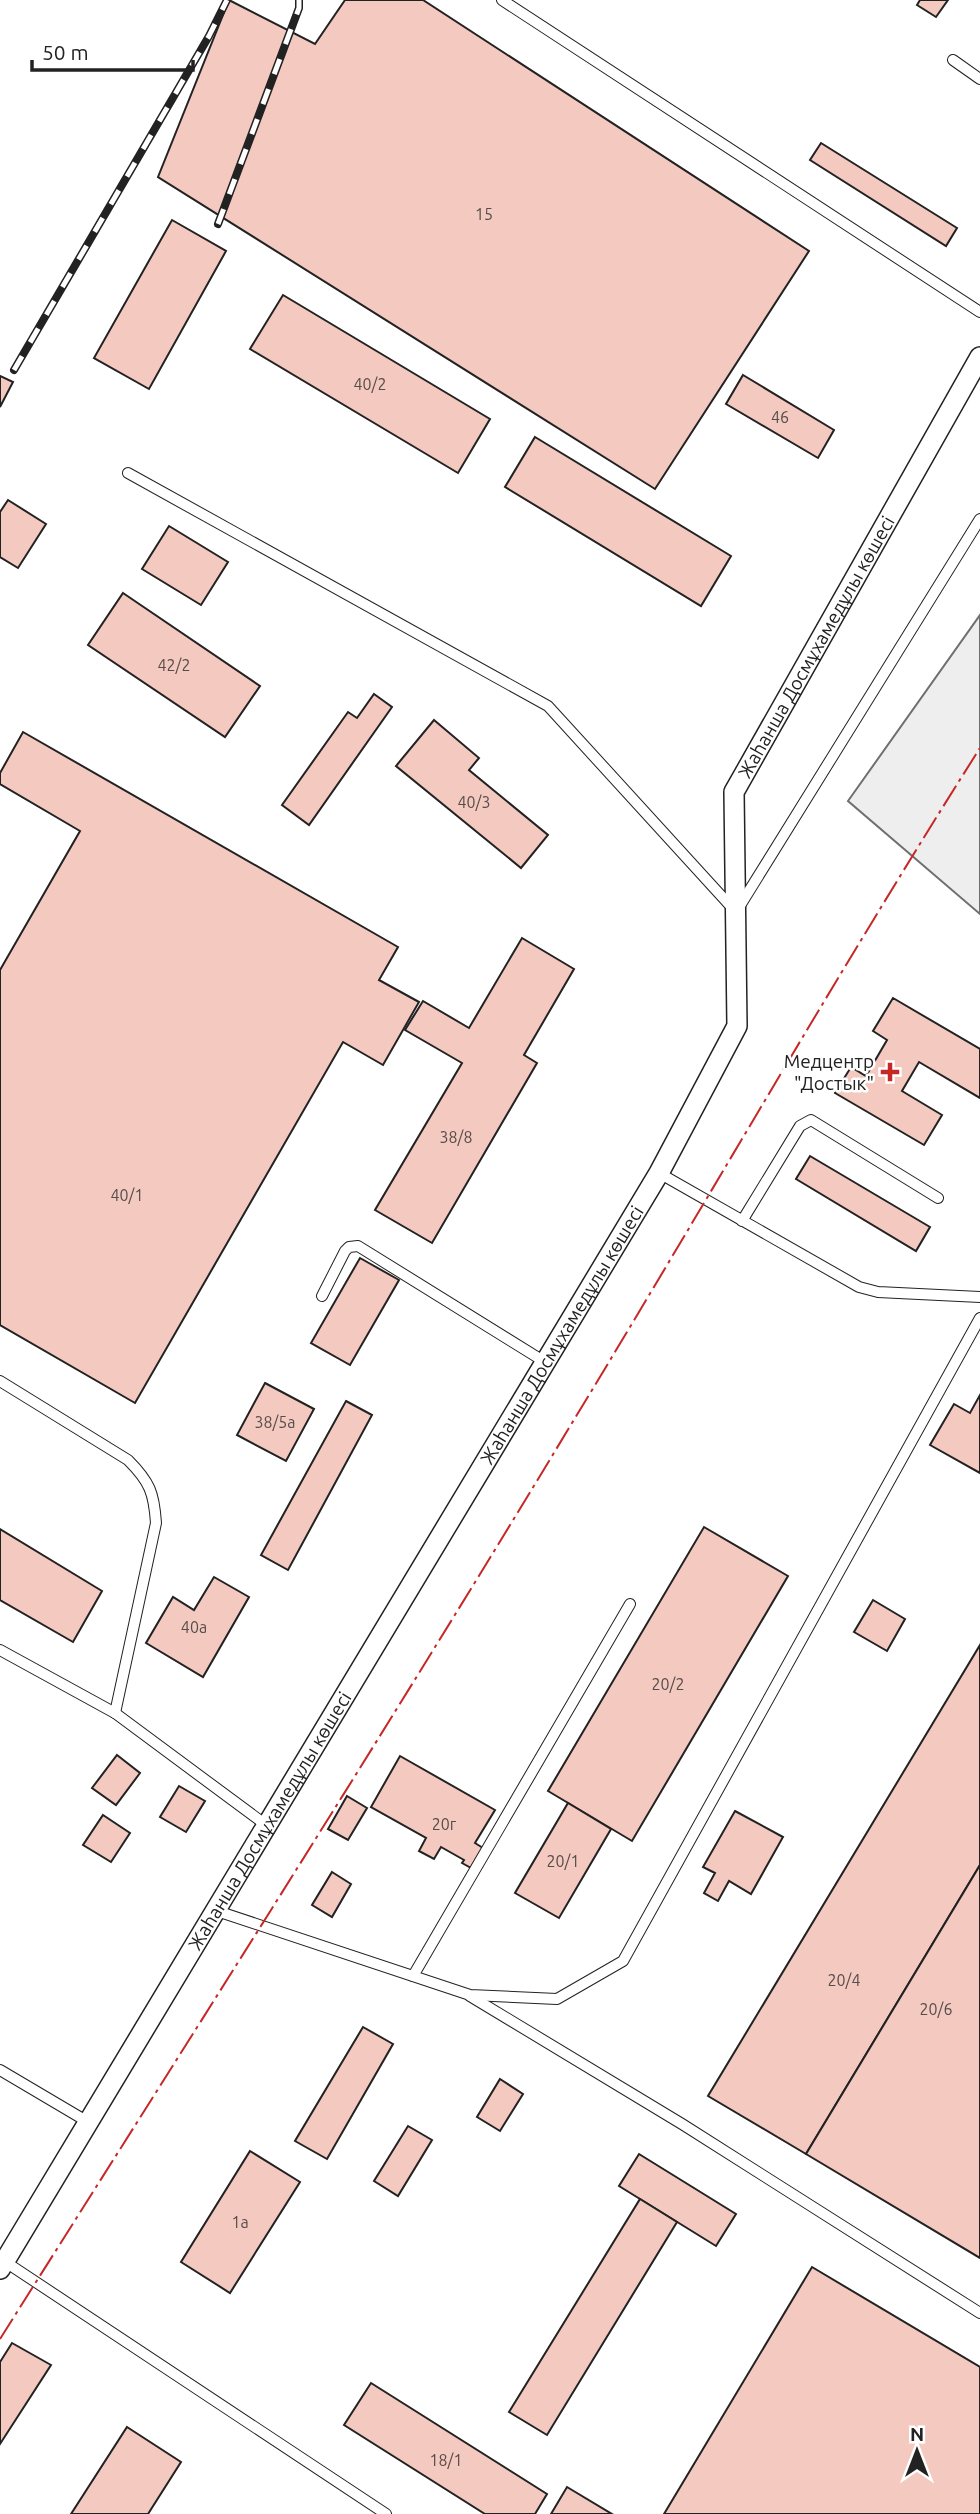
<svg xmlns="http://www.w3.org/2000/svg" width="980" height="2514" font-family="Ubuntu,sans-serif">
  <style>
    .green { fill: #eee; stroke: #6f6f6f; stroke-width: 2 }
    .building { fill: #f3c9c0; stroke: #222; stroke-width: 2 }
    .lines { fill: none; stroke-linecap: round; stroke-linejoin: round }
    .service-casing { stroke: #222; stroke-width: 12 }
    .minor-casing { stroke: #222; stroke-width: 22 }
    .service { stroke: #fff; stroke-width: 10 }
    .minor { stroke: #fff; stroke-width: 19 }
    .rail-casing { stroke: #222; stroke-width: 8 }
    .rail { stroke: #fff; stroke-width: 5; stroke-dasharray: 16; stroke-linecap: butt }
    .power { stroke: #c62828; stroke-width: 2; stroke-dasharray: 24 5 3.5 5; stroke-linecap: butt }
    .poi-dot { fill: #c62828; stroke: #fff; stroke-width: 2.5 }
    .labels { text-anchor: middle; dominant-baseline: central; stroke-width: 5; stroke-linejoin: round; paint-order: stroke }
    .number-label { font-size: 16px; fill: #564c4a }
    .street-label { font-size: 19px; fill: #222; stroke: #fff }
    .poi-label { font-size: 19px; fill: #222; stroke: #fff; text-anchor: end }
  </style>
  <rect width="100%" height="100%" fill="#fff"/>
  <polygon class="green" points="980,615 980,914 848,801"/>
  <g class="building">
    <polygon points="229,0 315,44 345,0 423,0 809,251 655,489 158,177"/>
    <polygon points="920,0 948,0 936,17 917,5"/>
    <polygon points="821,143 957,228 946,246 810,160"/>
    <polygon points="172,220 226,251 149,389 94,358"/>
    <polygon points="283,295 490,419 458,473 250,349"/>
    <polygon points="743,375 834,430 818,458 726,404"/>
    <polygon points="0,376 13,382 0,407"/>
    <polygon points="535,437 731,556 701,606 505,487"/>
    <polygon points="8,500 46,524 18,568 0,557 0,512"/>
    <polygon points="169,526 228,562 201,605 142,569"/>
    <polygon points="123,593 260,686 225,737 88,645"/>
    <polygon points="374,694 392,707 309,825 282,805 348,712 357,718"/>
    <polygon points="434,720 479,758 469,770 548,835 521,868 396,766"/>
    <polygon points="23,732 398,947 379,980 419,1002 383,1065 343,1042 135,1403 0,1325 0,970 80,831 0,784 0,773"/>
    <polygon points="522,938 574,969 524,1055 537,1063 432,1243 375,1210 462,1063 405,1030 423,1001 469,1028"/>
    <polygon points="893,998 980,1049 980,1098 919,1062 902,1091 942,1115 924,1145 835,1093 851,1067 866,1076 887,1040 873,1031"/>
    <polygon points="810,1156 930,1227 916,1251 796,1179"/>
    <polygon points="360,1258 399,1280 350,1365 311,1343"/>
    <polygon points="265,1383 314,1409 286,1461 237,1435"/>
    <polygon points="980,1395 980,1473 930,1445 954,1404 970,1413"/>
    <polygon points="346,1401 372,1415 288,1570 261,1555"/>
    <polygon points="704,1527 788,1576 632,1841 548,1791"/>
    <polygon points="0,1529 102,1591 73,1642 0,1600"/>
    <polygon points="214,1577 249,1597 203,1677 146,1643 173,1597 194,1610"/>
    <polygon points="873,1600 905,1619 887,1651 854,1632"/>
    <polygon points="980,1645 980,1865 806,2154 708,2096"/>
    <polygon points="117,1755 140,1773 116,1805 92,1788"/>
    <polygon points="400,1756 495,1810 475,1843 483,1848 471,1868 462,1863 464,1860 441,1847 434,1859 419,1851 426,1838 371,1807"/>
    <polygon points="179,1786 205,1801 186,1832 160,1817"/>
    <polygon points="347,1796 367,1808 348,1840 328,1829"/>
    <polygon points="568,1803 611,1829 559,1918 515,1893"/>
    <polygon points="735,1811 783,1837 751,1894 729,1881 718,1901 704,1893 715,1873 703,1867"/>
    <polygon points="103,1815 130,1833 111,1862 83,1845"/>
    <polygon points="980,1865 980,2258 806,2154"/>
    <polygon points="332,1872 351,1884 332,1917 312,1905"/>
    <polygon points="363,2027 393,2044 327,2159 295,2141"/>
    <polygon points="500,2079 523,2094 500,2131 477,2117"/>
    <polygon points="408,2126 432,2140 398,2196 374,2181"/>
    <polygon points="250,2151 300,2182 230,2293 181,2262"/>
    <polygon points="639,2154 736,2214 716,2246 619,2186"/>
    <polygon points="640,2199 677,2222 547,2435 509,2412"/>
    <polygon points="812,2267 980,2367 980,2514 664,2514"/>
    <polygon points="12,2343 51,2365 0,2444 0,2362"/>
    <polygon points="371,2383 547,2494 535,2514 485,2514 344,2425"/>
    <polygon points="127,2427 181,2462 148,2514 71,2514"/>
    <polygon points="567,2487 612,2514 551,2514"/>
  </g>
  <g class="lines">
    <defs>
      <g id="service">
        <polyline points="502,0 980,312"/>
        <polyline points="953,60 980,79"/>
        <polyline points="128,473 548,706 736,912 980,519"/>
        <polyline points="659,1173 859,1287 878,1292 980,1297"/>
        <polyline points="742,1221 800,1126 811,1120 938,1198"/>
        <polyline points="322,1296 345,1251 349,1247 358,1246 545,1362"/>
        <path d="M0 1381 128 1460C150 1482 154 1493 156 1523L115 1713"/>
        <polyline points="0,1650 115,1713 266,1825"/>
        <polyline points="214,1910 470,1995 557,1999 623,1961 980,1318"/>
        <polyline points="413,1976 630,1604"/>
        <polyline points="470,1996 682,2124 980,2313"/>
        <polyline points="0,2070 88,2122"/>
        <polyline points="4,2261 386,2514"/>
      </g>
      <g id="minor">
        <path id="s1" d="M0 2269 659 1173 737 1026 734 792 980 357"/>
      </g>
    </defs>
    <use href="#service" class="service-casing"/>
    <use href="#minor" class="minor-casing"/>
    <use href="#service" class="service"/>
    <use href="#minor" class="minor"/>
    <defs>
      <g id="rail">
        <polyline points="218,224 299,8 299,0"/>
        <polyline points="14,370 209,36 227,0"/>
      </g>
    </defs>
    <use href="#rail" class="rail-casing"/>
    <use href="#rail" class="rail"/>
    <path class="power" d="M0 2339C192 2035 386 1731 572 1423 709 1198 839 970 980 748"/>
  </g>
  <path class="poi-dot" d="M886.5 1061.5h7v7h7v7h-7v7h-7v-7h-7v-7h7z"/>
  <g class="labels">
    <g class="number-label">
      <text x="484" y="214">15</text>
      <text x="370" y="384">40/2</text>
      <text x="780" y="417">46</text>
      <text x="174" y="665">42/2</text>
      <text x="474" y="802">40/3</text>
      <text x="456" y="1137">38/8</text>
      <text x="127" y="1195">40/1</text>
      <text x="275" y="1422">38/5а</text>
      <text x="194" y="1627">40а</text>
      <text x="668" y="1684">20/2</text>
      <text x="444" y="1824">20г</text>
      <text x="563" y="1861">20/1</text>
      <text x="844" y="1980">20/4</text>
      <text x="936" y="2009">20/6</text>
      <text x="240" y="2222">1а</text>
      <text x="446" y="2460">18/1</text>
    </g>
    <g class="street-label">
      <text stroke="none"><textPath href="#s1" startOffset="1846">Жаһанша Досмұхамедұлы көшесі</textPath></text>
      <text stroke="none"><textPath href="#s1" startOffset="1090">Жаһанша Досмұхамедұлы көшесі</textPath></text>
      <text stroke="none"><textPath href="#s1" startOffset="523">Жаһанша Досмұхамедұлы көшесі</textPath></text>
    </g>
    <g class="poi-label">
      <text x="874" y="1061">Медцентр<tspan x="874" dy="22">"Достык"</tspan></text>
    </g>
  </g>
  <g transform="translate(917 2451)" stroke="#ffffff" stroke-width="5" paint-order="stroke">
  <path d="M0-5L12 26L0 18L-12 26Z" fill="#222222"/>
  <text y="-10" font-size="19" font-weight="bold" text-anchor="middle" fill="#222222">N</text>
  </g>
  <path d="M32 60v10h161v-10" fill="none" stroke="#222222" stroke-width="3.5"/>
  <text x="42" y="60" font-size="21" fill="#222222" stroke="#ffffff" stroke-width="5" paint-order="stroke">50 m</text>
</svg>
